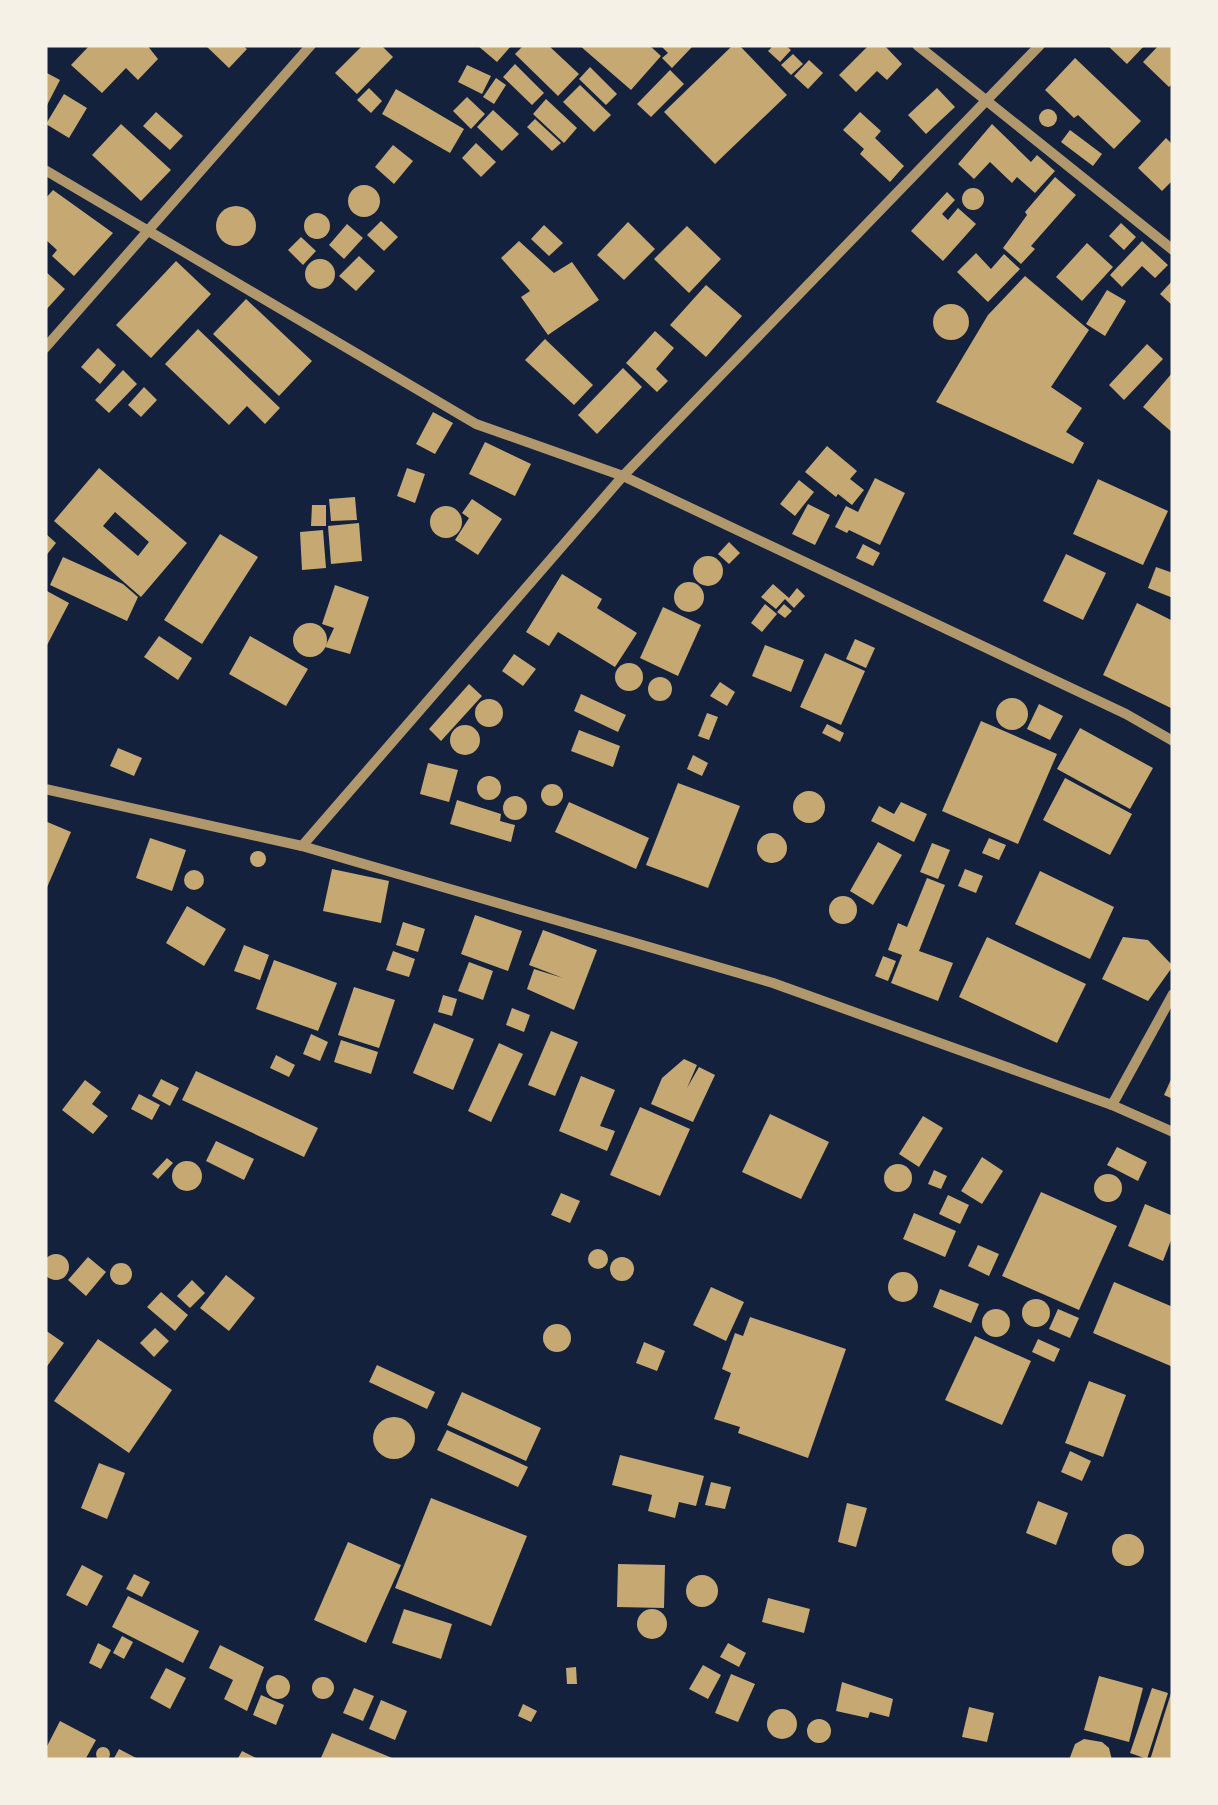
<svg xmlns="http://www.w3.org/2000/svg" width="1218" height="1805" font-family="Merriweather,serif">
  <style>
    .building { fill: #c6a872; fill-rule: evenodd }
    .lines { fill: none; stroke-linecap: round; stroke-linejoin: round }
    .minor { stroke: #b1986c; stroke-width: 10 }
  </style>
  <rect width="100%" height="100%" fill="#14213d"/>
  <g class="building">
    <polygon points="90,45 147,45 158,59 138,80 126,68 102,93 71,65"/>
    <polygon points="205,45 242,45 247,49 229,68"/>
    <polygon points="363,45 381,45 393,57 357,94 335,73"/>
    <polygon points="477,45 512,45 497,62"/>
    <polygon points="524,45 548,45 579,74 558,96 515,54"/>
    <polygon points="579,45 649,45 661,56 631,90"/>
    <polygon points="660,45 690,45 692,47 672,68 662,58 668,53"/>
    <polygon points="733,45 739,45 787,95 715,164 664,112"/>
    <polygon points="774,45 785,45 791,50 780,62 768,51"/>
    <polygon points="869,45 884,45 902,64 887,80 877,71 856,92 839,75"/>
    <polygon points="1107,45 1145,45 1127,64"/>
    <polygon points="1159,45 1173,45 1173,83 1169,87 1143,62"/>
    <polygon points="793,54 803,64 791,75 781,65"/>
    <polygon points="1075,58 1141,121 1114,149 1078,115 1074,118 1045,90"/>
    <polygon points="809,60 823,73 808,89 794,76"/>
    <polygon points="515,64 544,93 532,105 503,77"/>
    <polygon points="467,65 491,76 482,94 458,82"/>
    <polygon points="590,67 617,94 606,105 579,79"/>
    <polygon points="670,70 684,84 651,117 637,104"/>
    <polygon points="45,72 60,80 45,109"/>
    <polygon points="496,78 506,85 494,104 483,97"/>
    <polygon points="580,85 611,115 594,132 563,102"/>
    <polygon points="369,88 382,101 371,113 357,100"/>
    <polygon points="937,88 955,107 926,134 908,115"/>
    <polygon points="396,89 464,129 450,153 382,114"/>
    <polygon points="64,94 87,108 69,138 46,124"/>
    <polygon points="467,97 485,114 471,129 453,111"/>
    <polygon points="546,99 577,128 564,143 533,114"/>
    <circle cx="1048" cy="118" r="9"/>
    <polygon points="493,110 519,134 502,151 477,127"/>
    <polygon points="156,112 183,136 170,150 143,126"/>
    <polygon points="860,112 881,131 875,138 904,166 890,182 860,154 864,149 843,130"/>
    <polygon points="535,119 561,143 552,151 527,127"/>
    <polygon points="121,124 171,170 141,201 92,155"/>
    <polygon points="992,124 1031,162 1037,155 1055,171 1035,193 1017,177 1012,183 990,162 974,179 958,164"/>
    <polygon points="1070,130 1102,154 1093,166 1061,142"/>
    <polygon points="1166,138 1173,145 1173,180 1162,191 1138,168"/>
    <polygon points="476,143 496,162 481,177 462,158"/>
    <polygon points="393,145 413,161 394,184 375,167"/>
    <polygon points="1055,177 1076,195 1031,246 1035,249 1021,264 1003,248 1027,215 1025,212"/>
    <circle cx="364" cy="201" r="16"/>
    <circle cx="973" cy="199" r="11"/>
    <polygon points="53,190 113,233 74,276 52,256 57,250 45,239 45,199"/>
    <polygon points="947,192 955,200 942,214 948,220 958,208 976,224 943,261 911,231"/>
    <circle cx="236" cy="226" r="20"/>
    <circle cx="317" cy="226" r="13"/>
    <polygon points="381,221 398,237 384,251 367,235"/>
    <polygon points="628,222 655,249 624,280 597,255"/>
    <polygon points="1121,223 1136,237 1124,250 1109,236"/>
    <polygon points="347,224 363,238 344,259 329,245"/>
    <polygon points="544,225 563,243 549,256 531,239"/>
    <polygon points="687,226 721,259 689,293 654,259"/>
    <polygon points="301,237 316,251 303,265 288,250"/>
    <polygon points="519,241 554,273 572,262 599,300 548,335 521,297 530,291 501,258"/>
    <polygon points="1142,241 1168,265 1155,278 1142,266 1122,287 1110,275"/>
    <polygon points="1087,243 1113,267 1082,301 1056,277"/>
    <polygon points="976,253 991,269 1004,254 1020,269 988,302 957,272"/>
    <polygon points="359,256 375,271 356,291 339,276"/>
    <circle cx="320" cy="274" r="15"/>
    <polygon points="176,261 211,294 151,358 116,325"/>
    <polygon points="45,271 65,289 45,311"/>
    <polygon points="1025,276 1089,330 1051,387 1082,408 1066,432 1084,443 1073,464 936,402 988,315"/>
    <polygon points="1173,280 1173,306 1160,294"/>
    <polygon points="706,285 742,316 706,357 670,325"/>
    <polygon points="1107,290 1126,301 1105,336 1086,324"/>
    <polygon points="246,299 312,361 279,396 213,334"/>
    <circle cx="951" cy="322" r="18"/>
    <polygon points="198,329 280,408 265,424 247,406 229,425 165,364"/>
    <polygon points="655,331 674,348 656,369 668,381 657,392 626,363"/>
    <polygon points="545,339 593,385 574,405 525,360"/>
    <polygon points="1147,344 1163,359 1124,400 1109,385"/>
    <polygon points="98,348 116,365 100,384 81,367"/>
    <polygon points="623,368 642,387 597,434 578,415"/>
    <polygon points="123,370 137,384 109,413 95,400"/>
    <polygon points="1173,372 1173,433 1143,407"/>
    <polygon points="144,387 157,400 141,417 128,405"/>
    <polygon points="433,412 453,423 435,454 416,444"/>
    <polygon points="485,442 531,464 515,496 469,474"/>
    <polygon points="827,446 857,471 850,479 864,490 852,505 838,494 836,497 805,472"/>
    <path d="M99 468 187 543 141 597 54 521ZM115 512 149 542 138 556 103 526Z"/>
    <polygon points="407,468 425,474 415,503 397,496"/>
    <polygon points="875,478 905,493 880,545 849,530 847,533 835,527 846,506 858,512"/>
    <polygon points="1098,479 1168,511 1143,565 1073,534"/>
    <polygon points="799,480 814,492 795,516 780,504"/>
    <polygon points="355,497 357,520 331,521 329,499"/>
    <polygon points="472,499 502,519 478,555 455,540 469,518 462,513"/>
    <polygon points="808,504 830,515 815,545 792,534"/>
    <polygon points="312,505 326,505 326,526 311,526"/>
    <circle cx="446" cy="522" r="16"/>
    <polygon points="359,523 362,561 331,564 328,526"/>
    <polygon points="323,530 326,568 302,570 300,532"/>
    <polygon points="45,533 56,543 45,557"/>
    <polygon points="220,534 258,557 202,644 164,620"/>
    <polygon points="729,542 740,553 729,564 718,554"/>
    <polygon points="863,544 880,553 873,566 856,558"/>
    <polygon points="1066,554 1106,573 1083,620 1043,601"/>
    <circle cx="708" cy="571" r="15"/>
    <polygon points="63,557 123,584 138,597 127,621 50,585"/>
    <polygon points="1156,567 1173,573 1173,598 1148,588"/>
    <polygon points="562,574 602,599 597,608 637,633 615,667 558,632 549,646 526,632"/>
    <circle cx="689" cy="597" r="15"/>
    <polygon points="773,584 789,598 797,588 805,596 794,608 785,599 776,609 761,597"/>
    <polygon points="335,585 369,597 350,654 325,647 334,628 322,624"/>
    <polygon points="45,590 69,603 45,649"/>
    <polygon points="1137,603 1173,621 1173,709 1103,675"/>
    <polygon points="765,604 777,614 762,632 751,623"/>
    <polygon points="784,604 792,611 785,618 777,612"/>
    <polygon points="663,607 701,625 678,676 640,658"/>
    <circle cx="310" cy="640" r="17"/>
    <polygon points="159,636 192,658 178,680 144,657"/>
    <polygon points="250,636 308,669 286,706 229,674"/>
    <polygon points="855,639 875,648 866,668 846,659"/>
    <polygon points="765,645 804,660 791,692 752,676"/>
    <polygon points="825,653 865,671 841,725 800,707"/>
    <polygon points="514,654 536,669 523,686 502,671"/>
    <circle cx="629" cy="677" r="14"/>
    <circle cx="660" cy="689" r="12"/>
    <polygon points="720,682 735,692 727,706 710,696"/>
    <polygon points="469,684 482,696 441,741 429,729"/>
    <polygon points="581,694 626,715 618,732 574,711"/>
    <circle cx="1012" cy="714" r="16"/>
    <circle cx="489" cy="713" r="14"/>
    <polygon points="1039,704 1063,716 1050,740 1027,729"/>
    <polygon points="707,713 718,717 709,740 698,736"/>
    <polygon points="981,721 1057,754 1018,844 942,811"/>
    <polygon points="827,724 844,733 840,742 822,733"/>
    <circle cx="465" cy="740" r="15"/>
    <polygon points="1080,728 1153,768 1130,809 1057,769"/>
    <polygon points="579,730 620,746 613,767 571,751"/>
    <polygon points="118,748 142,758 134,776 110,766"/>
    <polygon points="693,755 708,763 702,776 687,769"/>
    <polygon points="428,763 458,770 449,802 420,794"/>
    <circle cx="489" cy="788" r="12"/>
    <polygon points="1065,778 1132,814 1110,855 1043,820"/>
    <polygon points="678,783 740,806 708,888 646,865"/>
    <circle cx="552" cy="795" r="11"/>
    <circle cx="809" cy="807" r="16"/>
    <circle cx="515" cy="808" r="12"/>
    <polygon points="457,800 501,814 500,821 515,825 511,842 450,824"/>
    <polygon points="569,802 649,838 636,869 555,832"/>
    <polygon points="901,802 927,814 914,842 871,821 879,806 894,814"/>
    <polygon points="45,821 71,832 45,892"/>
    <circle cx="772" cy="848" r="15"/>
    <polygon points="150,838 186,850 172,891 136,878"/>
    <polygon points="989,838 1006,845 999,860 982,853"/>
    <polygon points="878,842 902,855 873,905 850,891"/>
    <polygon points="932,843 950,850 938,879 920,872"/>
    <circle cx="258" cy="859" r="8"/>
    <polygon points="332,869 389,881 381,923 323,911"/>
    <polygon points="965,869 983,876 976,893 958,886"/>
    <circle cx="194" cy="880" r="10"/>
    <polygon points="1040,871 1114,907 1090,959 1015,924"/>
    <polygon points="927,878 945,885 919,951 953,963 938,1001 891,983 902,955 888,950 898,923 907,927"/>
    <circle cx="843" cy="910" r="14"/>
    <polygon points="187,906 226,929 204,966 166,943"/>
    <polygon points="475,915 522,931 508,971 461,954"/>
    <polygon points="403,922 425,929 418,952 396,945"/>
    <polygon points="543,930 597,950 574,1010 527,989 534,969 563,978 529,965"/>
    <polygon points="987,937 1086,984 1057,1043 959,997"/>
    <polygon points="1123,937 1148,940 1173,966 1148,1001 1102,979"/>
    <polygon points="244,945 269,955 260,980 234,971"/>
    <polygon points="393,951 415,959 409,977 386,970"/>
    <polygon points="883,956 896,961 888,981 875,976"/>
    <polygon points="274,960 337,983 318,1031 256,1009"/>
    <polygon points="469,962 493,971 483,1000 458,991"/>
    <polygon points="354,987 395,1000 379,1048 338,1035"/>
    <polygon points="443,995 457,999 452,1016 438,1012"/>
    <polygon points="512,1008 530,1015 524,1032 506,1025"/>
    <polygon points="434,1023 474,1039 453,1090 413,1073"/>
    <polygon points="551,1031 578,1042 555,1096 528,1085"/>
    <polygon points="311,1034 328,1042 320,1061 303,1054"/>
    <polygon points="341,1040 378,1052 371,1074 334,1062"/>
    <polygon points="499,1043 523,1054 491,1122 468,1111"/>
    <polygon points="276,1055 295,1065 289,1077 270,1068"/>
    <polygon points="684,1059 697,1065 687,1088 699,1067 715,1075 693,1122 651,1104 662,1078"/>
    <polygon points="196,1071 318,1128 304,1157 182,1100"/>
    <polygon points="1173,1075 1173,1099 1164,1095"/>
    <polygon points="581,1076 615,1090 600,1126 615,1131 607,1151 559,1131"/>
    <polygon points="161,1079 179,1088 170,1106 152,1096"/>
    <polygon points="85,1080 101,1092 92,1104 108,1116 93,1134 62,1110"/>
    <polygon points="139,1094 160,1105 152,1120 131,1109"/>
    <polygon points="640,1107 690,1129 660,1196 610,1175"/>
    <polygon points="770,1114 829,1142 801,1199 742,1172"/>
    <polygon points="923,1116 943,1128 919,1167 899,1154"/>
    <polygon points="216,1141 254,1159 244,1180 206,1161"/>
    <polygon points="1117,1147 1147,1162 1138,1181 1107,1165"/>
    <polygon points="982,1157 1003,1171 982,1204 961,1191"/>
    <polygon points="167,1158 173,1163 158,1179 152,1174"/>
    <circle cx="187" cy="1176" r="15"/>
    <circle cx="898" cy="1178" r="14"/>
    <polygon points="934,1170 947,1176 941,1189 928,1184"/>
    <circle cx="1108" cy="1188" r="14"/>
    <polygon points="1041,1192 1117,1226 1079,1310 1002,1276"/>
    <polygon points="561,1193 580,1201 570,1223 551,1215"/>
    <polygon points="948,1195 969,1205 960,1224 939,1214"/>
    <polygon points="1145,1204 1173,1216 1173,1235 1163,1261 1128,1246"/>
    <polygon points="914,1213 956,1231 945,1257 903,1239"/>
    <polygon points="978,1245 999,1254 989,1276 968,1266"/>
    <circle cx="598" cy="1259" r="10"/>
    <circle cx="56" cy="1267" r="13"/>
    <polygon points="88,1257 106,1272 86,1296 68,1280"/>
    <circle cx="622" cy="1269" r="12"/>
    <circle cx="121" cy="1274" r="11"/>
    <circle cx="903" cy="1287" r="15"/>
    <polygon points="226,1275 255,1298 229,1331 200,1308"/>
    <polygon points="192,1280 205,1293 190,1308 177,1296"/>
    <polygon points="1114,1282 1173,1307 1173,1367 1093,1333"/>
    <polygon points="711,1287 744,1302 726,1341 693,1325"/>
    <polygon points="940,1289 979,1304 971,1323 933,1307"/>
    <polygon points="161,1292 188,1315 175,1331 147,1307"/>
    <circle cx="1036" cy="1313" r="14"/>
    <circle cx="996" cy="1323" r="14"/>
    <polygon points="1058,1309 1079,1318 1070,1338 1049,1329"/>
    <polygon points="750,1317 846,1349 808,1458 738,1433 740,1427 714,1419 731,1373 722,1369 735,1333 743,1336"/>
    <circle cx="557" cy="1338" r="14"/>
    <polygon points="155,1328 169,1341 154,1357 140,1343"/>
    <polygon points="45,1330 64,1343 45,1369"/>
    <polygon points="975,1336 1031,1361 1002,1425 945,1400"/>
    <polygon points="98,1339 172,1390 129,1453 54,1401"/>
    <polygon points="1038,1339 1060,1349 1054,1362 1032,1352"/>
    <polygon points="644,1342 665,1351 657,1371 636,1363"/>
    <polygon points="377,1365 435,1392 427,1409 369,1382"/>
    <polygon points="1089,1381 1126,1395 1103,1457 1065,1443"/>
    <polygon points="462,1392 541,1428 526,1461 447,1425"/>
    <circle cx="394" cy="1438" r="21"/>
    <polygon points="447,1430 528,1467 518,1487 437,1450"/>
    <polygon points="1070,1451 1091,1461 1082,1481 1061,1472"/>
    <polygon points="620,1455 704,1476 696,1506 679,1502 675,1518 648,1511 652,1495 612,1485"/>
    <polygon points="99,1463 125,1473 107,1519 81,1508"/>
    <polygon points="711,1482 731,1487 725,1509 705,1505"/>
    <polygon points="431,1498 527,1536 491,1626 395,1588"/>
    <polygon points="1038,1501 1068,1513 1056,1545 1026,1533"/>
    <polygon points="847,1503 867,1508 856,1547 838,1542"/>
    <circle cx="1128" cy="1550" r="16"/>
    <polygon points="348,1542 401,1565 366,1643 314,1620"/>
    <polygon points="618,1564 665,1565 664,1608 617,1607"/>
    <polygon points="82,1565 103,1576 87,1606 66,1595"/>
    <polygon points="134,1574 150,1582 142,1597 126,1589"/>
    <circle cx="702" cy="1591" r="16"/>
    <polygon points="128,1596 199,1631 183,1663 112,1627"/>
    <polygon points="768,1598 810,1609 804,1633 762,1622"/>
    <polygon points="404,1609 452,1624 441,1659 392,1643"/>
    <circle cx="652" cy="1624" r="15"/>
    <polygon points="122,1636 133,1642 124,1659 113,1653"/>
    <polygon points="98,1643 111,1650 101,1669 89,1663"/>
    <polygon points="728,1643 746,1653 739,1667 720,1657"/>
    <polygon points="220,1645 264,1667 247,1711 224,1699 233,1680 209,1668"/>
    <polygon points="703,1665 721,1675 708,1699 689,1689"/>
    <polygon points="576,1667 577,1684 567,1684 566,1668"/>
    <polygon points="166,1668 186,1678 170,1709 150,1698"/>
    <polygon points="731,1674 755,1684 738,1722 715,1713"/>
    <circle cx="278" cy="1687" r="12"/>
    <polygon points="1099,1676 1143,1688 1129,1742 1084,1730"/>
    <circle cx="323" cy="1688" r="11"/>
    <polygon points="842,1682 893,1699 889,1717 870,1712 868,1718 836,1711"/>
    <polygon points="354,1688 374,1696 363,1721 343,1713"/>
    <polygon points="1152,1688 1168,1693 1147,1759 1130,1753"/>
    <polygon points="1172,1690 1173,1760 1150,1760"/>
    <polygon points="261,1695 284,1705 276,1725 253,1715"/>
    <polygon points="381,1700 407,1711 395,1740 369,1729"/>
    <polygon points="523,1704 537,1711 531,1722 518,1716"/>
    <polygon points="969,1707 994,1713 987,1742 962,1737"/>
    <circle cx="782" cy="1724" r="15"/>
    <circle cx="819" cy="1731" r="12"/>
    <polygon points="60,1721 96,1740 85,1760 45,1758 45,1750"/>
    <polygon points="332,1733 397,1760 320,1760"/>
    <polygon points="1084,1739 1102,1742 1109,1748 1112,1760 1069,1760 1075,1744"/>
    <circle cx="103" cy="1754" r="7"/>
    <polygon points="119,1749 140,1760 113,1760"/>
    <polygon points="242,1751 260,1760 237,1760"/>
  </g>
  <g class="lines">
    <g class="minor">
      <polyline points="917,45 1173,250"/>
      <polyline points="45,170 476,424 623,476 1126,714 1173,741"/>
      <polyline points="45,348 311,45"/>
      <polyline points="45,789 302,846 773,983 1112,1105 1173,1132"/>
      <polyline points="302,846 623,476 1040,45"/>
      <polyline points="1112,1105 1173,994"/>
    </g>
  </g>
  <rect width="1218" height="1805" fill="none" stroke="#f6f1e7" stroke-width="95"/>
</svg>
